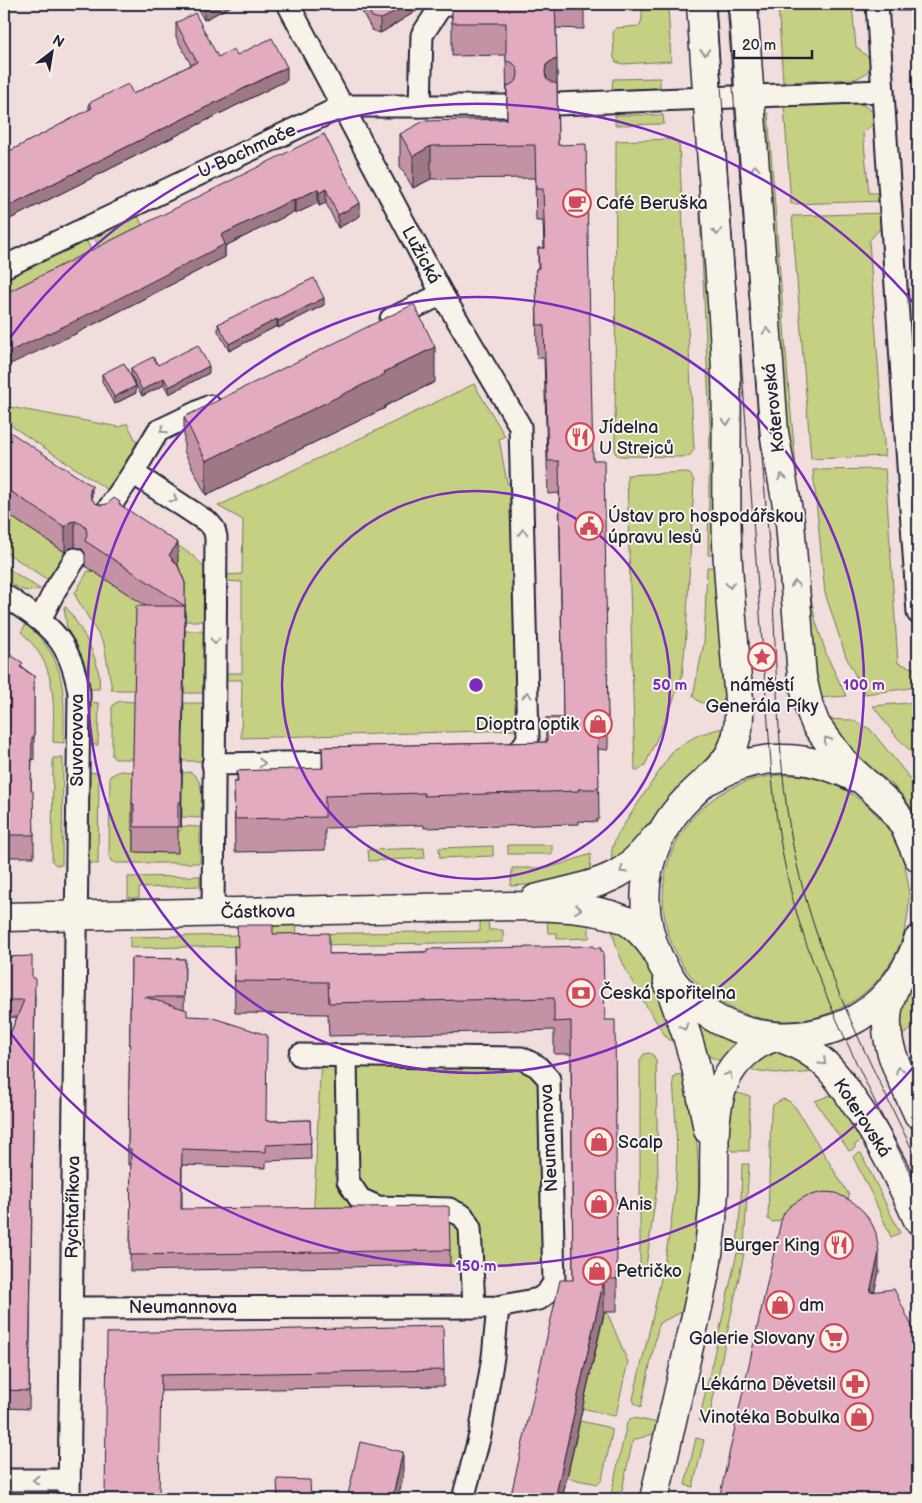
<svg xmlns="http://www.w3.org/2000/svg" width="922" height="1503" font-family="'Balsamiq Sans',sans-serif">
  <style>
    .green { fill: #c5d083; stroke: #74795f }
    .lines { fill: none; stroke-linecap: round; stroke-linejoin: round }
    .street-casing { stroke: #22223b; stroke-width: 25 }
    .secondary-casing { stroke: #22223b; stroke-width: 31 }
    .street { stroke: #f7f3e8; stroke-width: 21 }
    .secondary { stroke: #f7f3e8; stroke-width: 28 }
    .tram { stroke: #22223b; stroke-width: 1 }
    .wall { fill: #c393a5; stroke: #22223b }
    .shaded-wall { fill: #9f7886; stroke: #22223b }
    .building { fill: #e3abc0; stroke: #22223b }
    .oneway { stroke: #97959a }
    .ring { fill: none; stroke: #7b2cbf; stroke-width: 2.5 }
    .labels { text-anchor: middle; dominant-baseline: central; stroke-width: 4; stroke-linejoin: round; paint-order: stroke }
    .street-label { font-size: 18px; fill: #22223b; stroke: #f7f3e8 }
    .poi-label { font-size: 18px; fill: #22223b; stroke: #f7f3e8; text-anchor: start }
    .centre { fill: #7b2cbf; stroke: #f7f3e8; stroke-width: 2.5 }
    .ring-label { font-size: 15px; text-anchor: middle; font-weight: bold; fill: #7b2cbf; stroke: #f7f3e8; stroke-width: 4; stroke-linejoin: round; paint-order: stroke }
  </style>
  <rect width="100%" height="100%" fill="#f1dddc"/>
  <filter id="ink" filterUnits="userSpaceOnUse"><feTurbulence type="fractalNoise" baseFrequency=".02" numOctaves="2"/><feDisplacementMap in="SourceGraphic" scale="10" xChannelSelector="R" yChannelSelector="G"/><feConvolveMatrix kernelMatrix="1 2 1 2 8 2 1 2 1" color-interpolation-filters="sRGB"/></filter>
  <g filter="url(#ink)">
    <g class="green">
      <polygon points="642,4 668,4 671,61 623,64 616,62 614,58 613,32 616,28 640,26 642,18"/>
      <polygon points="778,4 852,4 856,47 873,61 868,72 856,79 783,82"/>
      <polygon points="660,78 660,88 612,90 613,79"/>
      <polygon points="860,103 874,112 879,118 863,133 869,193 882,193 883,201 791,204 784,106"/>
      <polygon points="768,113 789,393 804,550 780,425 764,119"/>
      <polygon points="615,115 663,115 664,124 615,125"/>
      <polygon points="696,128 701,133 721,555 708,555 710,427"/>
      <polygon points="673,139 679,144 694,450 690,455 685,457 619,456 615,453 616,141"/>
      <polygon points="137,213 143,227 99,248 93,234"/>
      <polygon points="885,213 886,222 869,241 885,456 811,459 792,216"/>
      <polygon points="85,237 92,252 4,296 4,278"/>
      <polygon points="474,384 505,436 499,439 507,483 516,483 518,730 241,738 242,680 224,680 224,673 242,673 242,582 225,581 225,575 242,574 243,520 218,506"/>
      <polygon points="4,406 119,427 127,423 140,449 111,492 4,421"/>
      <polygon points="885,469 898,663 915,669 918,677 918,687 865,694 846,657 825,593 813,470"/>
      <polygon points="686,472 691,475 694,481 686,635 682,676 669,712 645,765 638,771 635,770 627,475"/>
      <polygon points="4,512 68,554 51,582 4,551"/>
      <path d="M166 538C180 548 205 559 208 578 209 591 206 607 206 621H185V604H182Z"/>
      <polygon points="805,564 815,619 827,656 846,696 818,698 812,677"/>
      <path d="M4 566 40 589C23 594 18 588 4 579Z"/>
      <path d="M707 567H722L730 703C717 704 702 708 693 696L704 643Z"/>
      <polygon points="92,570 150,608 135,690 112,690 104,644 76,597 75,593 88,571 91,572"/>
      <path d="M64 607H66C81 627 103 663 99 689H88L82 660 67 628Z"/>
      <path d="M26 624C68 660 64 693 64 743L53 742C54 697 57 665 21 632Z"/>
      <polygon points="185,631 201,631 205,634 206,690 204,693 184,693"/>
      <polygon points="121,701 135,702 134,759 115,759 112,756 112,707 115,703"/>
      <polygon points="89,702 99,703 98,745 88,745"/>
      <polygon points="918,702 918,759 896,736 873,706"/>
      <polygon points="184,703 206,703 205,761 182,761"/>
      <polygon points="826,719 852,720 870,729 918,788 918,819 906,800 893,785 851,753"/>
      <path d="M729 726 724 741 707 763 688 778 665 802 635 843 612 862C610 850 614 842 619 832L674 749 698 735Z"/>
      <polygon points="53,758 63,758 62,865 56,865 52,861"/>
      <polygon points="120,771 133,772 134,852 181,830 182,826 200,827 200,863 116,863 111,861 109,855 110,776"/>
      <polygon points="88,772 99,773 98,864 87,863"/>
      <path d="M190 772C206 780 201 802 201 818L182 817V773Z"/>
      <circle cx="786" cy="898" r="123"/>
      <rect x="508" y="845" width="44" height="9"/>
      <polygon points="493,846 493,856 440,858 439,848"/>
      <polygon points="424,848 425,858 369,861 368,850"/>
      <polygon points="591,854 590,872 541,884 511,886 512,868 539,868 558,865"/>
      <polygon points="200,876 200,886 139,888 139,898 128,898 128,877"/>
      <polygon points="488,919 489,930 503,930 503,942 130,948 130,937 245,935 245,924 296,923 297,934 480,931 480,920"/>
      <polygon points="547,919 589,919 589,938 557,939 557,933 548,933"/>
      <path d="M611 926 626 934 638 946 664 997 680 1044 673 1042 666 1037C643 1000 620 969 611 926Z"/>
      <polygon points="918,977 918,998 914,1028 899,1037 900,1006"/>
      <polygon points="693,1023 740,1045 724,1063 700,1052"/>
      <polygon points="774,1052 783,1052 818,1072 785,1074 744,1069 757,1058"/>
      <polygon points="649,1053 653,1055 656,1060 658,1179 645,1274 643,1276 640,1273 640,1060 644,1054"/>
      <polygon points="321,1056 521,1058 549,1079 553,1263 450,1265 313,1224"/>
      <path d="M686 1074C700 1135 702 1197 693 1260 690 1277 688 1295 682 1312L659 1323 641 1407 635 1404 633 1399C650 1326 671 1251 676 1175 678 1143 675 1111 673 1080L675 1075Z"/>
      <polygon points="732,1092 750,1096 749,1151 733,1151 729,1148 728,1133"/>
      <polygon points="836,1093 866,1137 855,1145 855,1148 849,1151 815,1101"/>
      <polygon points="783,1099 789,1101 796,1108 849,1195 848,1200 800,1207 778,1221 772,1222 768,1219 771,1112 773,1105"/>
      <polygon points="859,1153 861,1153 900,1233 891,1237 873,1197 853,1157"/>
      <polygon points="742,1164 749,1164 744,1246 737,1246 741,1199"/>
      <polygon points="737,1253 744,1254 708,1423 699,1421"/>
      <polygon points="605,1312 607,1312 628,1362 617,1410 616,1415 613,1416 582,1408"/>
      <polygon points="633,1418 659,1423 657,1433 633,1440 620,1499 610,1499 627,1423 630,1419"/>
      <polygon points="580,1421 607,1427 611,1429 612,1433 602,1480 598,1484 567,1478"/>
      <polygon points="696,1438 704,1440 693,1487 685,1485"/>
    </g>
    <g class="lines">
      <defs>
        <g id="street">
          <path d="M288 4 442 294 520 426 528 738C522 749 517 755 505 760"/>
          <polyline points="877,4 918,613"/>
          <polyline points="557,104 883,91"/>
          <polyline points="420,106 422,35 441,6 455,4"/>
          <polyline points="4,267 343,106 506,106"/>
          <polyline points="391,319 442,294"/>
          <polyline points="133,473 209,523 214,529 216,537 213,913"/>
          <polyline points="102,518 133,473 158,431 210,406"/>
          <path d="M4 595C48 625 70 637 79 693L69 1499"/>
          <polyline points="40,620 55,590 75,559"/>
          <polyline points="213,764 350,762"/>
          <polyline points="346,1056 348,1181 360,1199 378,1207 449,1209 463,1216 470,1228 474,1306"/>
          <polyline points="72,1308 498,1307 539,1299 547,1293 554,1283 549,1079 537,1066 521,1058 300,1055"/>
          <polyline points="4,1480 69,1480"/>
          <polyline points="463,1499 480,1435 493,1357 498,1307"/>
        </g>
        <g id="secondary">
          <path d="M701 4C707 86 712 167 718 249 721 291 725 333 726 375 728 430 725 486 727 541 728 583 733 625 736 667 737 682 740 698 739 714 739 760 714 771 686 800 653 834 638 882 649 929 668 1013 755 1056 835 1028 875 1015 906 979 918 940"/>
          <polyline points="743,4 774,432 790,522 802,677 809,707 816,725 845,764 890,805 904,825 918,857"/>
          <path d="M711 779C758 751 807 754 854 777"/>
          <path d="M535 899C561 892 593 887 617 874 632 866 645 851 656 837"/>
          <path d="M4 917 512 906C546 907 588 906 620 918 634 923 645 936 654 948"/>
          <polyline points="668,982 687,1036 696,1067 708,1130"/>
          <path d="M895 987C873 1032 900 1073 918 1114"/>
          <path d="M781 1038C797 1044 811 1051 824 1063 835 1073 844 1086 852 1099 879 1137 899 1178 918 1220"/>
          <path d="M654 1499C665 1451 676 1403 687 1355 695 1321 703 1288 708 1254 711 1233 713 1211 714 1190 715 1155 711 1114 725 1081 735 1060 753 1044 775 1037"/>
        </g>
      </defs>
      <use href="#street" class="street-casing"/>
      <use href="#secondary" class="secondary-casing"/>
      <use href="#street" class="street"/>
      <use href="#secondary" class="secondary"/>
      <g class="tram">
        <path d="M715 4 772 777C777 832 787 887 805 940 835 1026 879 1108 918 1190"/>
        <path d="M727 4C740 192 756 380 771 568 778 667 775 768 797 865 821 970 872 1066 918 1162"/>
      </g>
    </g>
    <g class="wall">
      <polygon points="195,4 235,4 204,20"/>
      <polygon points="358,4 426,4 426,5 384,31 380,33 372,30"/>
      <polygon points="452,4 584,4 584,29 556,28 558,145 593,460 608,717 608,750 598,749 599,819 597,819 597,822 579,821 579,824 424,828 424,825 325,828 325,850 235,852 234,782 237,782 237,771 322,769 322,747 546,742 546,718 563,718 559,493 548,494 544,358 537,358 536,269 538,268 538,248 544,248 543,221 536,221 535,178 431,179 413,188 400,166 400,134 507,119 506,55 452,56"/>
      <rect x="897" y="4" width="21" height="7"/>
      <polygon points="176,23 218,57 237,55 287,80 4,222 4,154 89,110 89,103 133,94 191,65 176,37"/>
      <polygon points="324,134 360,216 338,228 326,203 319,206 318,203 295,214 294,212 225,246 225,257 73,335"/>
      <polygon points="914,168 918,168 918,257 915,258"/>
      <polygon points="324,305 278,328 277,326 229,351 218,331 218,324"/>
      <polygon points="158,365 209,373 169,394 164,385 142,396 131,375 131,368"/>
      <polygon points="102,374 136,393 114,404 102,381"/>
      <polygon points="435,382 385,406 385,408 206,495 184,451 184,417"/>
      <polygon points="4,428 92,499 95,503 101,505 120,505 178,565 185,583 181,827 178,827 178,853 134,852 134,830 132,830 132,804 146,606 85,566 85,553 82,549 75,547 70,548 65,552 4,512"/>
      <polygon points="4,651 23,668 34,676 34,760 32,759 31,791 34,835 34,857 4,857"/>
      <polygon points="273,934 329,954 594,948 605,1020 617,1279 617,1312 604,1312 562,1499 510,1499 573,1280 571,1054 554,1054 554,1030 329,1036 328,1014 235,1013 234,946 237,947"/>
      <polygon points="4,957 32,978 35,996 29,1409 4,1408 4,1044 6,1044 17,1017 4,1018"/>
      <polygon points="131,958 185,959 184,1009 187,1016 266,1121 310,1120 311,1159 266,1161 266,1168 182,1165 182,1209 450,1250 450,1265 130,1271 131,1165 128,1165 128,1149"/>
      <polygon points="107,1333 444,1370 444,1386 161,1391"/>
    </g>
    <g class="shaded-wall">
      <polygon points="210,4 235,4 204,20 204,7"/>
      <polygon points="407,4 426,4 426,5 384,31 380,33 380,19"/>
      <polygon points="557,59 557,92 551,93 545,72 546,65 551,61"/>
      <polygon points="287,67 287,80 4,222 4,208"/>
      <polygon points="431,146 431,179 413,188 413,156"/>
      <polygon points="318,189 318,203 295,214 295,200"/>
      <polygon points="326,189 326,203 319,206 319,193"/>
      <polygon points="294,199 294,212 225,246 225,257 73,335 4,367 4,354 221,235"/>
      <polygon points="360,203 360,216 338,228 338,215"/>
      <polygon points="324,298 324,305 278,328 278,321"/>
      <polygon points="277,319 277,326 229,351 229,344"/>
      <polygon points="435,347 435,382 385,406 385,408 206,495 206,461"/>
      <polygon points="209,366 209,373 169,394 169,387"/>
      <polygon points="164,378 164,385 142,396 142,390"/>
      <polygon points="136,386 136,393 114,404 114,397"/>
      <polygon points="92,486 92,511 90,491"/>
      <polygon points="75,521 75,547 70,548 65,552 65,527 70,522"/>
      <polygon points="178,543 178,568 169,555"/>
      <polygon points="185,606 185,632 181,827 181,802"/>
      <polygon points="879,1253 879,1272 870,1311 870,1292"/>
      <polygon points="604,1279 604,1312 562,1499 555,1499"/>
      <polygon points="403,1452 403,1477 398,1499 392,1499"/>
    </g>
    <g class="building">
      <polygon points="203,4 210,4 204,7"/>
      <polygon points="365,4 407,4 384,18 380,19 372,17"/>
      <polygon points="452,4 555,4 557,59 551,61 546,65 545,72 546,78 551,82 557,84 558,145 586,144 593,460 604,460 608,717 597,717 599,786 597,787 597,789 578,789 579,791 424,796 424,793 325,796 325,817 235,819 234,782 238,782 237,771 323,768 322,747 547,742 546,718 563,718 559,461 548,461 544,325 537,325 536,269 539,268 538,248 545,248 543,189 536,189 535,145 431,146 413,156 400,134 424,121 507,119 507,86 512,84 517,80 518,73 517,68 513,63 506,61 506,23 452,23"/>
      <polygon points="195,13 218,57 234,49 237,55 272,38 287,67 4,208 4,154 92,108 89,103 128,84 133,94 197,62 176,23"/>
      <polygon points="324,134 360,203 338,215 326,189 319,193 318,189 295,200 294,199 221,235 225,244 73,322 4,354 4,294"/>
      <polygon points="914,168 918,168 918,214 915,214"/>
      <polygon points="314,278 324,298 278,321 277,319 229,344 218,324"/>
      <polygon points="414,304 435,347 384,372 385,374 206,461 184,417"/>
      <polygon points="198,345 209,366 169,387 164,378 142,390 131,368 153,357 158,365"/>
      <polygon points="124,363 136,386 114,397 102,374"/>
      <polygon points="4,428 92,486 90,491 91,498 95,503 101,505 107,504 114,498 120,502 119,504 178,543 169,555 178,566 185,583 185,606 85,541 87,534 86,528 82,524 75,521 70,522 65,527 4,487"/>
      <polygon points="136,606 185,606 181,802 178,802 178,827 134,827 134,804 132,804"/>
      <polygon points="4,651 23,663 20,667 34,676 34,738 32,737 31,791 33,791 34,835 4,835"/>
      <polygon points="237,925 273,925 273,934 329,933 329,954 427,952 427,949 594,946 594,948 601,948 601,951 603,951 605,1020 615,1020 617,1279 604,1279 555,1499 510,1499 560,1280 573,1280 571,1021 554,1022 554,998 329,1003 328,982 235,981 234,946 238,947"/>
      <polygon points="32,956 32,978 35,978 29,1391 4,1390 4,1044 6,1044 24,1000 4,1000 4,957"/>
      <polygon points="131,958 185,959 184,997 145,997 187,1010 187,1016 210,1017 267,1035 266,1121 310,1120 311,1143 266,1145 266,1152 182,1149 181,1209 446,1206 449,1207 450,1250 130,1255 131,1149 128,1149"/>
      <polygon points="825,1192 836,1193 853,1202 864,1212 872,1224 876,1233 879,1253 870,1292 894,1289 918,1339 918,1499 719,1499 781,1221 784,1213 790,1206 806,1196"/>
      <polygon points="443,1326 444,1370 161,1375 159,1499 105,1499 107,1333"/>
      <polygon points="360,1442 403,1452 392,1499 347,1499"/>
      <polygon points="277,1479 310,1480 311,1499 278,1499"/>
    </g>
    <defs><path id="oneway-chevron" d="M-2-3.5L2.5 0L-2 3.5" fill="none" stroke-width="1.6" stroke-linecap="round" stroke-linejoin="round" transform="scale(1.25)"/></defs>
    <g class="oneway">
      <use href="#oneway-chevron" transform="translate(705 52) rotate(86)"/>
      <use href="#oneway-chevron" transform="translate(755 168) rotate(-94)"/>
      <use href="#oneway-chevron" transform="translate(717 232) rotate(86)"/>
      <use href="#oneway-chevron" transform="translate(767 331) rotate(-94)"/>
      <use href="#oneway-chevron" transform="translate(727 422) rotate(90)"/>
      <use href="#oneway-chevron" transform="translate(163 430) rotate(145)"/>
      <use href="#oneway-chevron" transform="translate(782 477) rotate(-100)"/>
      <use href="#oneway-chevron" transform="translate(174 499) rotate(33)"/>
      <use href="#oneway-chevron" transform="translate(523 532) rotate(-91)"/>
      <use href="#oneway-chevron" transform="translate(795 584) rotate(-94)"/>
      <use href="#oneway-chevron" transform="translate(730 585) rotate(86)"/>
      <use href="#oneway-chevron" transform="translate(215 641) rotate(91)"/>
      <use href="#oneway-chevron" transform="translate(527 695) rotate(-91)"/>
      <use href="#oneway-chevron" transform="translate(827 740) rotate(-126)"/>
      <use href="#oneway-chevron" transform="translate(262 763) rotate(-1)"/>
      <use href="#oneway-chevron" transform="translate(623 870) rotate(145)"/>
      <use href="#oneway-chevron" transform="translate(578 909) rotate(6)"/>
      <use href="#oneway-chevron" transform="translate(684 1027) rotate(71)"/>
      <use href="#oneway-chevron" transform="translate(823 1062) rotate(43)"/>
      <use href="#oneway-chevron" transform="translate(899 1070) rotate(-114)"/>
      <use href="#oneway-chevron" transform="translate(729 1075) rotate(-61)"/>
      <use href="#oneway-chevron" transform="translate(36 1480) rotate(-180)"/>
    </g>
  </g>
  <g class="ring">
    <circle cx="476" cy="685" r="194"/>
    <circle cx="476" cy="685" r="388"/>
    <path d="M918 1062A581 581 0 0 1 6 1027M6 343A581 581 0 0 1 918 308"/>
  </g>
  <defs>
    <symbol id="cafe-ring" viewBox="-11 -11 22 22"><circle r="9.5" fill="#f7f3e8" stroke="#d1495b" stroke-width="1.5"/><path d="M-5.5-4.5H6V0H3Q3 3.5 0 3.5H-2.5Q-5.5 3.5-5.5 0ZM3-3.2v2h1.7v-2ZM-6 4.5H4V6H-6Z" fill="#d1495b"/></symbol>
    <symbol id="restaurant-ring" viewBox="-11 -11 22 22"><circle r="9.5" fill="#f7f3e8" stroke="#d1495b" stroke-width="1.5"/><path d="M-5-6h1v4h1v-4h1v4h1v-4h1v5L-1.5 .5V6h-2V.5L-5-1ZM5-6V6H3V1.5H1.5Q1.5-4 5-6Z" fill="#d1495b"/></symbol>
    <symbol id="civic-ring" viewBox="-11 -11 22 22"><circle r="9.5" fill="#f7f3e8" stroke="#d1495b" stroke-width="1.5"/><path d="M-.6-6.5H3V-4.5H.6V-3L4-1V1h2V6H-6V1h2V-1L-.6-3ZM-1.2 2.5V6h2.4V2.5Z" fill="#d1495b"/></symbol>
    <symbol id="sight-ring" viewBox="-11 -11 22 22"><circle r="9.5" fill="#f7f3e8" stroke="#d1495b" stroke-width="1.5"/><path d="M0-6L1.8-2.2L6-1.7L2.9 1.2L3.7 5.4L0 3.3L-3.7 5.4L-2.9 1.2L-6-1.7L-1.8-2.2Z" fill="#d1495b"/></symbol>
    <symbol id="shop-ring" viewBox="-11 -11 22 22"><circle r="9.5" fill="#f7f3e8" stroke="#d1495b" stroke-width="1.5"/><path d="M-5-2.5h2.3a2.7 3.5 0 0 1 5.4 0H5L5.5 6h-11ZM-1.5-2.5h3a1.5 2.3 0 0 0-3 0Z" fill="#d1495b"/></symbol>
    <symbol id="bank-ring" viewBox="-11 -11 22 22"><circle r="9.5" fill="#f7f3e8" stroke="#d1495b" stroke-width="1.5"/><path d="M-6-4H6V4H-6ZM0-2.3a2.3 2.3 0 1 0 0 4.6a2.3 2.3 0 1 0 0-4.6Z" fill="#d1495b"/></symbol>
    <symbol id="supermarket-ring" viewBox="-11 -11 22 22"><circle r="9.5" fill="#f7f3e8" stroke="#d1495b" stroke-width="1.5"/><path d="M-6-5.5h2.5l.6 2H6L4.5 2H-2.5L-4.4-4H-6ZM-1.5 3.2a1.3 1.3 0 1 0 .1 0ZM3 3.2a1.3 1.3 0 1 0 .1 0Z" fill="#d1495b"/></symbol>
    <symbol id="pharmacy-ring" viewBox="-11 -11 22 22"><circle r="9.5" fill="#f7f3e8" stroke="#d1495b" stroke-width="1.5"/><path d="M-2-6h4v4h4v4h-4v4h-4v-4h-4v-4h4Z" fill="#d1495b"/></symbol>
  </defs>
  <g fill-rule="evenodd">
    <use href="#cafe-ring" x="561" y="187" width="32" height="32"/>
    <use href="#restaurant-ring" x="564" y="421" width="32" height="32"/>
    <use href="#civic-ring" x="573" y="510" width="32" height="32"/>
    <use href="#sight-ring" x="746" y="641" width="32" height="32"/>
    <use href="#shop-ring" x="582" y="708" width="32" height="32"/>
    <use href="#bank-ring" x="565" y="977" width="32" height="32"/>
    <use href="#shop-ring" x="583" y="1126" width="32" height="32"/>
    <use href="#shop-ring" x="583" y="1188" width="32" height="32"/>
    <use href="#restaurant-ring" x="823" y="1229" width="32" height="32"/>
    <use href="#shop-ring" x="581" y="1255" width="32" height="32"/>
    <use href="#shop-ring" x="764" y="1289" width="32" height="32"/>
    <use href="#supermarket-ring" x="818" y="1322" width="32" height="32"/>
    <use href="#pharmacy-ring" x="839" y="1368" width="32" height="32"/>
    <use href="#shop-ring" x="843" y="1401" width="32" height="32"/>
  </g>
  <g class="labels">
    <g class="street-label">
      <text transform="translate(247 151) rotate(-25)">U Bachmače</text>
      <text transform="translate(421 255) rotate(62)">Lužická</text>
      <text transform="translate(774 408) rotate(-96)">Koterovská</text>
      <text transform="translate(77 740) rotate(-90)">Suvorovova</text>
      <text transform="translate(258 912) rotate(-1)">Částkova</text>
      <text transform="translate(862 1118) rotate(57)">Koterovská</text>
      <text transform="translate(549 1138) rotate(-93)">Neumannova</text>
      <text transform="translate(73 1207) rotate(-89)">Rychtaříkova</text>
      <text x="183" y="1307">Neumannova</text>
    </g>
    <g class="poi-label">
      <text x="596" y="203">Café Beruška</text>
      <text x="599" y="427">Jídelna<tspan x="599" dy="21">U Strejců</tspan></text>
      <text x="608" y="516">Ústav pro hospodářskou<tspan x="608" dy="21">úpravu lesů</tspan></text>
      <text x="762" y="685" text-anchor="middle">náměstí<tspan x="762" dy="21">Generála Píky</tspan></text>
      <text x="579" y="724" text-anchor="end">Dioptra optik</text>
      <text x="600" y="993">Česká spořitelna</text>
      <text x="618" y="1142">Scalp</text>
      <text x="618" y="1204">Anis</text>
      <text x="820" y="1245" text-anchor="end">Burger King</text>
      <text x="616" y="1271">Petričko</text>
      <text x="799" y="1305">dm</text>
      <text x="815" y="1338" text-anchor="end">Galerie Slovany</text>
      <text x="836" y="1384" text-anchor="end">Lékárna Děvetsil</text>
      <text x="840" y="1417" text-anchor="end">Vinotéka Bobulka</text>
    </g>
  </g>
  <circle cx="476" cy="685" r="8" class="centre"/>
  <g class="ring-label">
    <text x="670" y="690">50 m</text>
    <text x="864" y="690">100 m</text>
    <text x="476" y="1271">150 m</text>
  </g>
  <rect width="922" height="1503" fill="none" stroke="#f7f3e8" stroke-width="20"/>
  <rect x="10" y="10" width="902" height="1483" fill="none" stroke="#22223b" stroke-width="2" filter="url(#ink)"/>
  <g transform="translate(52 52) rotate(31)" stroke="#f7f3e8" stroke-width="4" paint-order="stroke">
  <path d="M0-4L9 19L0 12L-9 19Z" fill="#22223b"/>
  <text y="-8" font-size="14" font-weight="bold" text-anchor="middle" fill="#22223b">N</text>
  </g>
  <path d="M734 50v8h78v-8" fill="none" stroke="#22223b" stroke-width="2.5"/>
  <text x="742" y="50" font-size="15" fill="#22223b" stroke="#f7f3e8" stroke-width="4" paint-order="stroke">20 m</text>
</svg>
